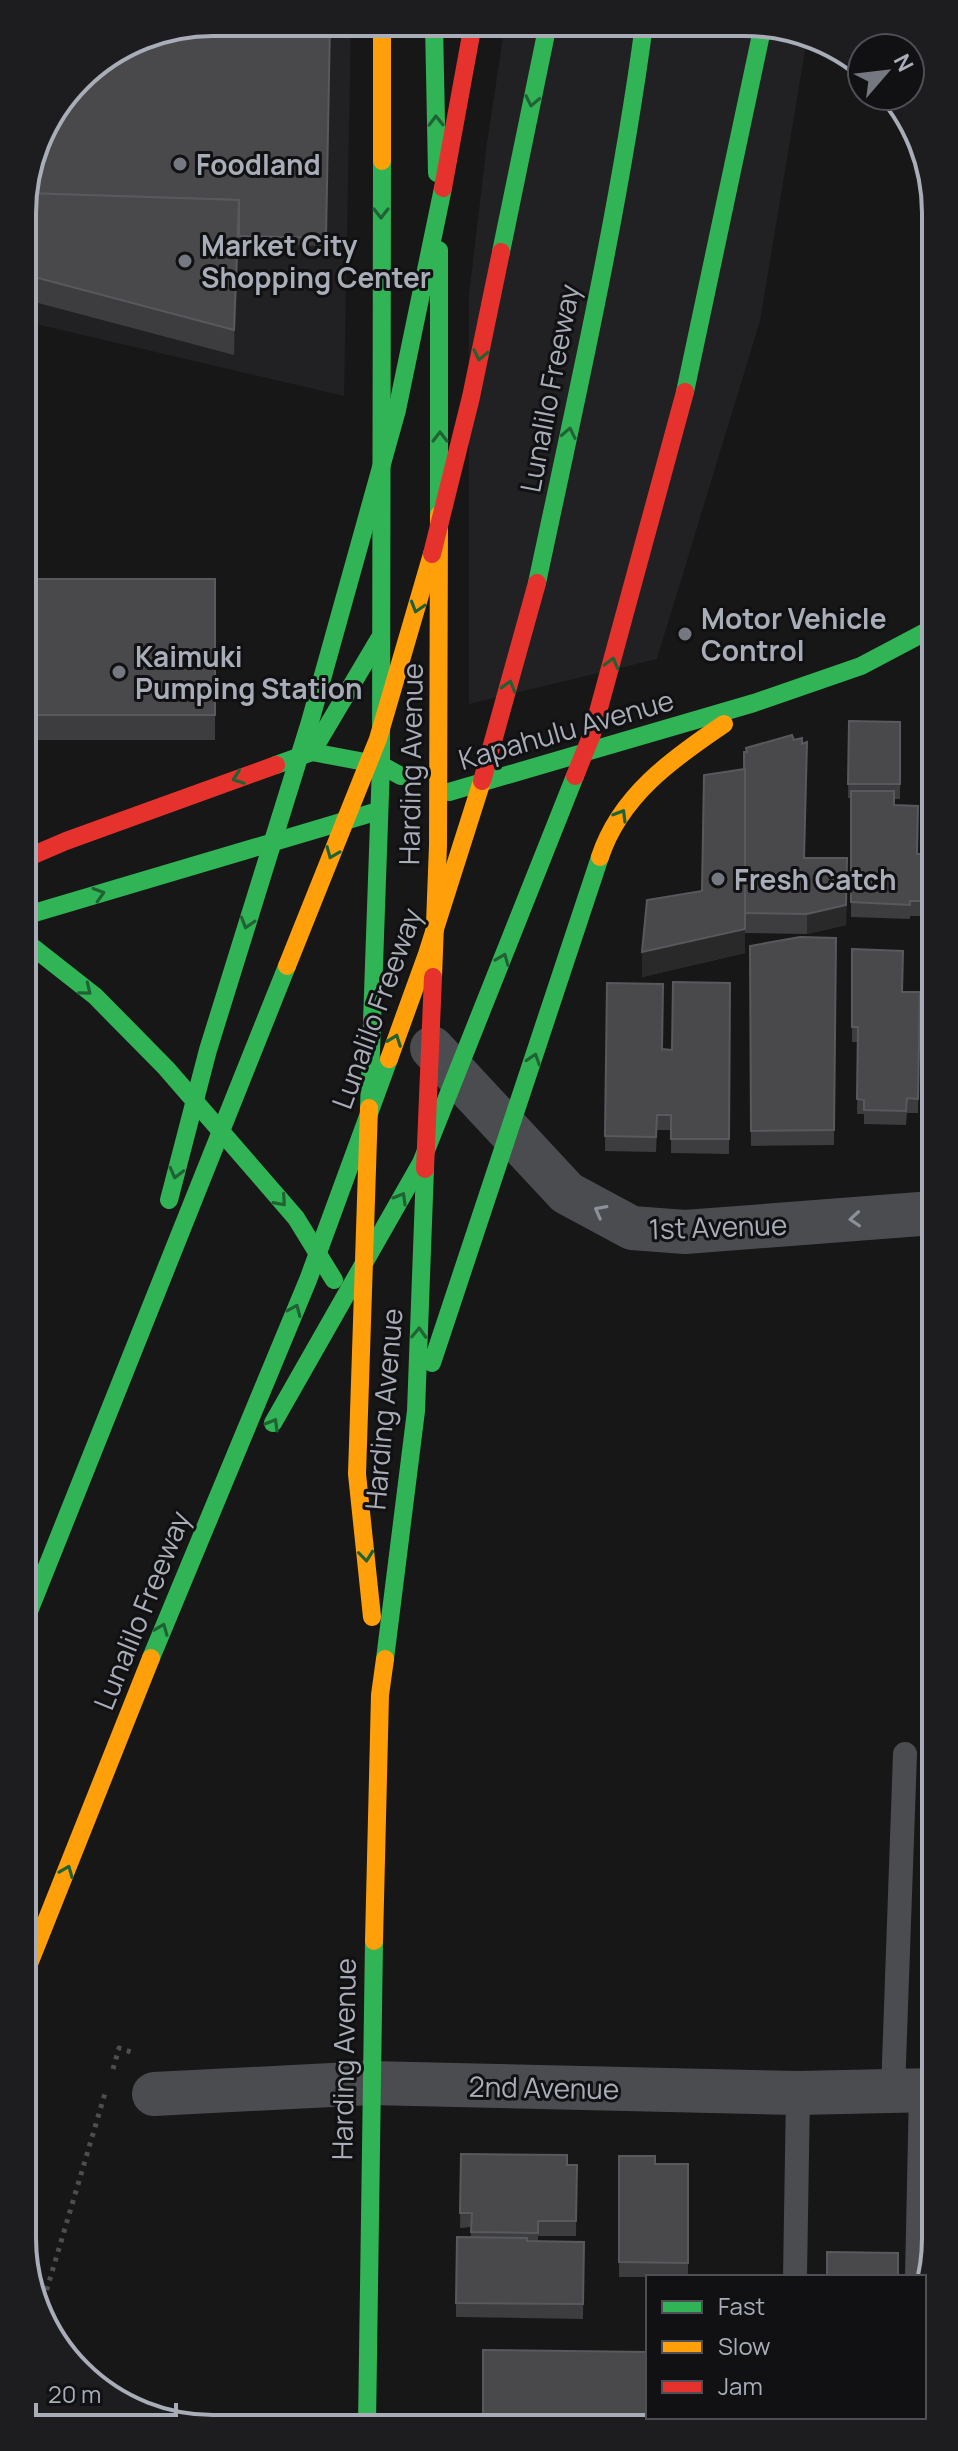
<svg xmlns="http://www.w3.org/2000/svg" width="958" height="2451" font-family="Manrope,sans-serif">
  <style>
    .built { fill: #212123 }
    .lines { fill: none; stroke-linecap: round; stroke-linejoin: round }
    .path { stroke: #4d4e52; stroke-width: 5; stroke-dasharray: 4 6; stroke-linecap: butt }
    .lane { stroke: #4b4c50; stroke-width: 24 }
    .street { stroke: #4b4c50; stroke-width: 44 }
    .fast { stroke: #30b455; stroke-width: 18 }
    .slow { stroke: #ff9f0a; stroke-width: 18 }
    .jam { stroke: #e5322d; stroke-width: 18 }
    .wall { fill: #3d3d3f }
    .shaded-wall { fill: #29292a }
    .building { fill: #49494c; stroke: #58595d; stroke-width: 2 }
    .oneway { stroke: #206234 }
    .oneway2 { stroke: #8c9099 }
    .poi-dot { fill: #757880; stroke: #111113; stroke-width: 3 }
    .labels { text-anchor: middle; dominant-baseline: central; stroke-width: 6; stroke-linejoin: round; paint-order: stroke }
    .poi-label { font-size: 28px; font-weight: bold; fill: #a8adb8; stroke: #111113; text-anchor: start }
    .street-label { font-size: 28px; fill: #a8adb8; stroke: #111113 }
    .rim { fill: none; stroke: #a8adb8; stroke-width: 4 }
  </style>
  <rect width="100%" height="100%" fill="#171717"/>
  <g class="built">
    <polygon points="213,22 351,23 344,396 23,321 22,200 140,36"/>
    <polygon points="505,24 782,26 807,38 760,321 657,659 469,704 469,295 487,143"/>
  </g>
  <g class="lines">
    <g class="path">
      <polyline points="113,2069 119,2048 134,2053"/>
      <polyline points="34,2295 44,2299 106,2090"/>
    </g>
    <g class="lane">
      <polyline points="893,2091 905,1754"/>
      <polyline points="795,2277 798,2093"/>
      <polyline points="917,2277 921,2090"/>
      <polyline points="792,2423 792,2417"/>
    </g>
    <g class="street">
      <polyline points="432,1048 567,1193 632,1228 685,1232 933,1213"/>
      <polyline points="154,2094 370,2083 798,2093 935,2090"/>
    </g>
    <g class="fast">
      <polyline points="434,23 437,173"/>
      <polyline points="501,252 548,24"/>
      <polyline points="685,392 763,25"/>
      <polyline points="439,515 439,250"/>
      <path d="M537 583C576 399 619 212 644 25"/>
      <polyline points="312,752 379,639"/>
      <polyline points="276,765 312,752 381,765 401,776"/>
      <polyline points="449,792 754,703 861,666 931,629"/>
      <polyline points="24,916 375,812"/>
      <polyline points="25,941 95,996 166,1068 296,1218 334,1280"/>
      <polyline points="369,1108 381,765 382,161"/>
      <polyline points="169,1200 208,1050 310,722 397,410 443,188"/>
      <polyline points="432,1363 600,857"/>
      <polyline points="273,1423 421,1163 575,776"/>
      <polyline points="26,1619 287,966"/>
      <polyline points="151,1658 308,1280 389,1059"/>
      <polyline points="385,1659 416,1411 425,1169"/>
      <polyline points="367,2425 374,1941"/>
    </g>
    <g class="slow">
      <polyline points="382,161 382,23"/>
      <path d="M600 857C620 796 672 759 724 724"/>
      <polyline points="287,966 378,739 432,554"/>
      <polyline points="433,977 438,845 439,515"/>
      <polyline points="389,1059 427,954 482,781"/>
      <polyline points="369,1108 357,1474 372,1617"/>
      <polyline points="374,1941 380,1695 385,1659"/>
      <polyline points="27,1969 151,1658"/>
    </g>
    <g class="jam">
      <polyline points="443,188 473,24"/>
      <polyline points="432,554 471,397 501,252"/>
      <polyline points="575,776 592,734 685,392"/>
      <polyline points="482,781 537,583"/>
      <polyline points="24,859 66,841 276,765"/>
      <polyline points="425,1169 433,977"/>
    </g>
  </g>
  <g class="wall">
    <polygon points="330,23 326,246 239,244 239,234 234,355 23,299 22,200"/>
    <rect x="24" y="579" width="191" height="161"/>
    <polygon points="849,721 900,722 900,799 894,799 894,805 917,854 932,854 932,916 910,916 910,919 851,917 851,798 848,798"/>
    <polygon points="746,748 804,858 847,878 846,925 807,934 745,933 745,929 745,953 642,977 702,891 744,769"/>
    <polygon points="836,938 834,1145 751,1146 750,946"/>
    <polygon points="852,949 902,992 920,992 918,1113 907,1113 906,1125 864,1124 864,1114 857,1114 858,1042 852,1042"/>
    <polygon points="607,983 662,1049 672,1050 730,983 729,1154 671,1153 671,1130 657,1130 656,1152 605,1151"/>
    <polygon points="461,2154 567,2165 577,2165 576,2236 538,2236 538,2241 584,2242 583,2319 456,2317 456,2303 471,2237 471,2227 460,2228"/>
    <polygon points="619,2156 655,2164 688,2164 688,2277 619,2277"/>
  </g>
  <g class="shaded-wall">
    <polygon points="239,200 239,225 234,355 234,330"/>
    <polygon points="847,858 846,925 807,934 807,914"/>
    <polygon points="745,929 745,953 642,977 642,952"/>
  </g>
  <g class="building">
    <polygon points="213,22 330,23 326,238 239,236 239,200 24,193 42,128 87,70 140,36"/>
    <polygon points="24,193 239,200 234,330 23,274 22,200"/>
    <rect x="24" y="579" width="191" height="136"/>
    <polygon points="849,721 900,722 900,784 848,784"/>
    <polygon points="792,735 794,740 802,738 802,744 807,742 804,858 847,858 846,905 807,914 745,913 744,752 747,752 746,748"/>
    <polygon points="745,769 745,929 642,952 647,900 702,891 704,775"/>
    <polygon points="851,791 894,791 894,805 918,806 917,854 932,854 932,901 910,901 910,905 851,902"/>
    <polygon points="800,937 836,938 834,1130 751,1131 750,946"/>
    <polygon points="852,949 903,951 902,992 920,992 918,1099 907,1098 906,1111 864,1110 864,1100 857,1099 858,1027 852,1027"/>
    <polygon points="673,982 730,983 729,1139 671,1139 671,1115 657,1115 656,1137 605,1136 607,983 663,984 662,1049 672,1050"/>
    <polygon points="461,2154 567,2155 567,2165 577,2165 576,2221 538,2221 538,2233 471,2232 472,2213 460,2213"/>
    <polygon points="619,2156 655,2156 655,2164 688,2164 688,2263 619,2262"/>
    <polygon points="457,2237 527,2238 527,2241 584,2242 583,2304 456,2303"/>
    <polygon points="827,2252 898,2253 898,2277 827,2277"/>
    <polygon points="483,2350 648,2352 648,2417 669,2417 669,2423 483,2424"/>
    <rect x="705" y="2417" width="63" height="6"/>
  </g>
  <defs><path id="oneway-chevron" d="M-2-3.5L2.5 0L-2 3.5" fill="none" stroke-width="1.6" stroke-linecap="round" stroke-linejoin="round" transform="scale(2)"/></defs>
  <g class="oneway">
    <use href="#oneway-chevron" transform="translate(532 101) rotate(102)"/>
    <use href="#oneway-chevron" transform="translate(436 121) rotate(-91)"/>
    <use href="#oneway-chevron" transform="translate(381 213) rotate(90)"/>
    <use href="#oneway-chevron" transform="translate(480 355) rotate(102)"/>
    <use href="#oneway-chevron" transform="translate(569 433) rotate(-78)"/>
    <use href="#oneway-chevron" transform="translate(440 437) rotate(-90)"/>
    <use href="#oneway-chevron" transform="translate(417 607) rotate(107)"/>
    <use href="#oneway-chevron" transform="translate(612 663) rotate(-75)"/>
    <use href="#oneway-chevron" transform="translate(509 686) rotate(-74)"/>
    <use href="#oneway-chevron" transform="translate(238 778) rotate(160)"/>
    <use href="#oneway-chevron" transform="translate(621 815) rotate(-59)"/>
    <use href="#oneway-chevron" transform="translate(332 853) rotate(112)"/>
    <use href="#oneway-chevron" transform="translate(99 894) rotate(-17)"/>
    <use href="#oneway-chevron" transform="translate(247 923) rotate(107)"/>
    <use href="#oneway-chevron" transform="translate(503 959) rotate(-68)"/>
    <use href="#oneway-chevron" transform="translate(86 990) rotate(39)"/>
    <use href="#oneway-chevron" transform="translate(395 1040) rotate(-70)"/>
    <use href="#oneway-chevron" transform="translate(534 1059) rotate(-72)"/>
    <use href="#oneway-chevron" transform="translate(176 1173) rotate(104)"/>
    <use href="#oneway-chevron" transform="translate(401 1198) rotate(-60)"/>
    <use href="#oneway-chevron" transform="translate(281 1201) rotate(49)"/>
    <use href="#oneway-chevron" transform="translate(295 1310) rotate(-67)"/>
    <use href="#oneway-chevron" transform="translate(419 1333) rotate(-88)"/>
    <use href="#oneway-chevron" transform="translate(273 1424) rotate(-60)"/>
    <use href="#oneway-chevron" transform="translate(366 1556) rotate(84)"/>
    <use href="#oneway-chevron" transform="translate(162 1629) rotate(-68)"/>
    <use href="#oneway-chevron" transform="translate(67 1871) rotate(-68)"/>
  </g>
  <g class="oneway2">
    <use href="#oneway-chevron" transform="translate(600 1211) rotate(-152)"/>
    <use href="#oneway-chevron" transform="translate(855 1219) rotate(176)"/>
  </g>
  <g class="poi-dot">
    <circle cx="180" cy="164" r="8"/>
    <circle cx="185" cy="261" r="8"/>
    <circle cx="685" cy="634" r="8"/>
    <circle cx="119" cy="672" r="8"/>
    <circle cx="718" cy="879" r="8"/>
  </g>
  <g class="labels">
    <g class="poi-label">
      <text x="196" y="164">Foodland</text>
      <text x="201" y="245">Market City<tspan x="201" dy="32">Shopping Center</tspan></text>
      <text x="701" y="618">Motor Vehicle<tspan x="701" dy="32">Control</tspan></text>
      <text x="135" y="656">Kaimuki<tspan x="135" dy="32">Pumping Station</tspan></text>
      <text x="734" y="879">Fresh Catch</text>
    </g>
    <g class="street-label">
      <text transform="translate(549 388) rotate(-79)">Lunalilo Freeway</text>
      <text transform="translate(566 729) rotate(-16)">Kapahulu Avenue</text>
      <text transform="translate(410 764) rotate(-89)">Harding Avenue</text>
      <text transform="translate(376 1008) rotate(-70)">Lunalilo Freeway</text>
      <text transform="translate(718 1226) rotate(-2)">1st Avenue</text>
      <text transform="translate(383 1409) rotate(-85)">Harding Avenue</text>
      <text transform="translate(141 1610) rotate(-68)">Lunalilo Freeway</text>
      <text transform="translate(343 2059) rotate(-89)">Harding Avenue</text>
      <text transform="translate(544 2087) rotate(1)">2nd Avenue</text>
    </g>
  </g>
  <path d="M0 0H958V2451H0ZM213 36H745A177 177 0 0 1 922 213V2238A177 177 0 0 1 745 2415H213A177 177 0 0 1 36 2238V213A177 177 0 0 1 213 36Z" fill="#1d1d20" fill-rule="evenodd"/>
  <path class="rim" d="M213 36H745A177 177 0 0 1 922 213V2238A177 177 0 0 1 745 2415H213A177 177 0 0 1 36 2238V213A177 177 0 0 1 213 36Z"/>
  <rect x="646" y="2275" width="280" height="144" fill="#111113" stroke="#4d4f55" stroke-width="2"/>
  <rect x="662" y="2301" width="40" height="12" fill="#30b455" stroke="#4d4f55" stroke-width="2"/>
  <text x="718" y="2315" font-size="24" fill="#a8adb8">Fast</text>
  <rect x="662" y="2341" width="40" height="12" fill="#ff9f0a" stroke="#4d4f55" stroke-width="2"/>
  <text x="718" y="2355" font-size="24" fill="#a8adb8">Slow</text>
  <rect x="662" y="2381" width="40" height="12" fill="#e5322d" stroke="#4d4f55" stroke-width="2"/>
  <text x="718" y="2395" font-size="24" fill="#a8adb8">Jam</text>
  <g transform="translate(886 72) rotate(62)"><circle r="38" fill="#111113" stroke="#4d4f55" stroke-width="2"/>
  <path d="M0-6L14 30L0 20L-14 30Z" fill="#757880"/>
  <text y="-12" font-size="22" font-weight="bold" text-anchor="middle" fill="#a8adb8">N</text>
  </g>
  <path d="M36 2403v12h140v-12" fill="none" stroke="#a8adb8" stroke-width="4"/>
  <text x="48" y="2403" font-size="24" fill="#a8adb8" stroke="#111113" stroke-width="6" paint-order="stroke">20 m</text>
</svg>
